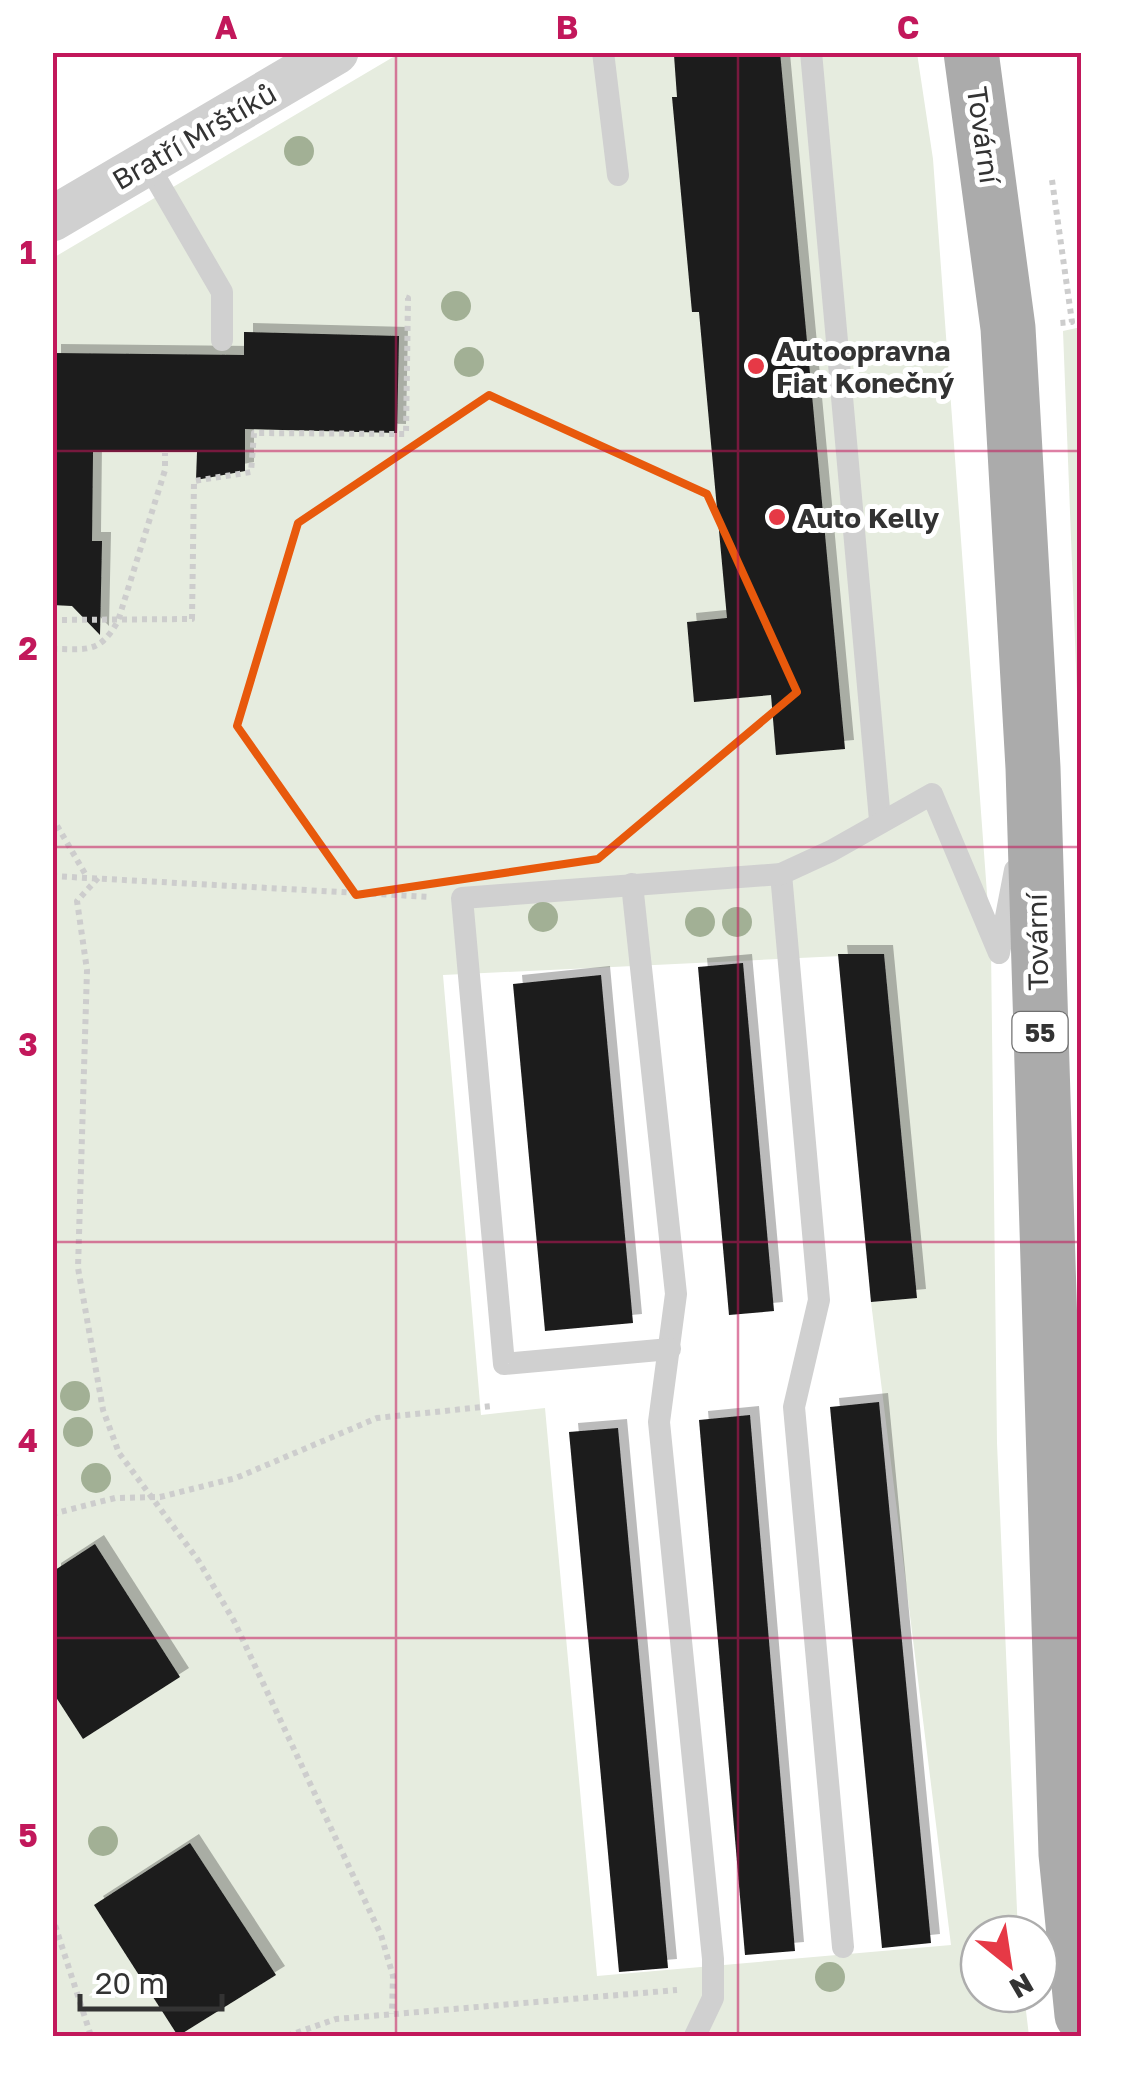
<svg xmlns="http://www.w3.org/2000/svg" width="1134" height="2089" font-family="'Golos Text',sans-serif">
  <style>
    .green { fill: #e6ecdf; fill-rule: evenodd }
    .building { fill: #1a1a1a; filter: url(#shadow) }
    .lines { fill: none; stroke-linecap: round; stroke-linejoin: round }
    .path { stroke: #cdcdcd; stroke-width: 6; stroke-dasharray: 5 5; stroke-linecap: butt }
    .lane { stroke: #d0d0d0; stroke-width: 22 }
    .street { stroke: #d0d0d0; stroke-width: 45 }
    .primary { stroke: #ababab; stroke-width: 55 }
    .tree { fill: #a2b095 }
    .marked { fill: none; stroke: #e8590c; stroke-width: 8; stroke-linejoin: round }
    .grid { fill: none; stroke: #c2185b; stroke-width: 2.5; stroke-opacity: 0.55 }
    .poi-dot { fill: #e63946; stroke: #fff; stroke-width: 4 }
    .labels { text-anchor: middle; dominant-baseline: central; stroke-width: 10; stroke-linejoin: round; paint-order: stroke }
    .shield { fill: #fff; stroke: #707070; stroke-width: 2.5 }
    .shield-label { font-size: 25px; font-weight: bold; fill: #333 }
    .street-label { font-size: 28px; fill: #333; stroke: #fff }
    .poi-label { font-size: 28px; font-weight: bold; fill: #333; stroke: #fff; text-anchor: start }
    .neatline { fill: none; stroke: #c2185b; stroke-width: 4 }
    .grid-label { font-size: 32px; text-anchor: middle; font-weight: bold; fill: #c2185b }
  </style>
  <defs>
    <filter id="shadow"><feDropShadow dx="9" dy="-9" stdDeviation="0" flood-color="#0004"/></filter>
  </defs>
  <rect width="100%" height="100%" fill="#fff"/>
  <g class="green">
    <path d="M400 53H917L933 159 991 948 997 1443 1018 1934H979V1994H1024L1029 2036H53V258ZM884 954 917 1297 871 1302 951 1945 597 1976 545 1408 481 1415 443 975Z"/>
    <polygon points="1081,327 1082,327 1081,796 1063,331"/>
  </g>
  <g class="building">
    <polygon points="780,52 845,749 776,755 771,695 694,702 687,622 727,618 699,312 692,312 672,97 677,97 674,55"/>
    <polygon points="244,332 399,336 397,433 245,429 245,471 196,480 197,452 93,452 92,541 102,541 100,635 72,606 52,605 52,353 244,355"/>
    <polygon points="838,954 884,954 917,1298 871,1302"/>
    <polygon points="743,963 774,1311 729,1315 698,967"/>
    <polygon points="601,975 633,1323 545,1331 513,984"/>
    <polygon points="879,1402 931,1943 882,1948 830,1407"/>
    <polygon points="750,1415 795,1951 745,1955 699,1420"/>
    <polygon points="618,1428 668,1968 619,1972 569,1432"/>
    <polygon points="95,1544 180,1677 83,1739 52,1691 52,1572"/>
    <polygon points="190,1843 276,1975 178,2036 94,1905"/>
  </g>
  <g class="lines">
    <g class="path">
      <polyline points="1052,180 1072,322 1059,323"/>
      <polyline points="52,620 192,619 194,481 251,472 254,433 406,434 408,298 402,296"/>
      <path d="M52 649C88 649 99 654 118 621L165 470V453"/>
      <polyline points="52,817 87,877"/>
      <polyline points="52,876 431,897"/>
      <polyline points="98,878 77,901 87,970 78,1268 103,1410 119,1453 198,1560 234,1621 381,1935 393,1976 392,2014"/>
      <polyline points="52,1514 115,1498 160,1497 236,1478 377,1418 492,1406"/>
      <polyline points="52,1916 91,2036"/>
      <polyline points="287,2036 336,2019 677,1990"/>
    </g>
    <g class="lane">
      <polyline points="603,52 618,175"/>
      <polyline points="811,52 880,820"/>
      <polyline points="147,163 222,292 222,340"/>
      <polyline points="781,874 819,1300 794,1407 843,1947"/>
      <polyline points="632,884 676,1294 659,1422 713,1959 713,1998 695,2036"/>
      <polyline points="670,1349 504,1364 462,898 781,874 831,851 932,794 999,953 1015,870"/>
    </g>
    <polyline class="street" points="52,219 336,52"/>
    <polyline class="primary" points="971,52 1008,328 1033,768 1066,1854 1082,2015"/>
  </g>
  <g class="tree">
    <circle cx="299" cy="151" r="15"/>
    <circle cx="456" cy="306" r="15"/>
    <circle cx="469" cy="362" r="15"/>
    <circle cx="543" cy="917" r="15"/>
    <circle cx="700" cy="922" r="15"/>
    <circle cx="737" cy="922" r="15"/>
    <circle cx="75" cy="1396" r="15"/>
    <circle cx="78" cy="1432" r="15"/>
    <circle cx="96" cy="1478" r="15"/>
    <circle cx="103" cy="1841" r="15"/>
    <circle cx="830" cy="1977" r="15"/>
  </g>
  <path class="marked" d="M489 395 707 494 797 692 598 859 356 895 237 726 298 523Z"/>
  <path class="grid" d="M396 52V2036M738 52V2036M52 451H1082M52 847H1082M52 1242H1082M52 1638H1082"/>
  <g class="poi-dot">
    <circle cx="756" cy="366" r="10"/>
    <circle cx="777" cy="517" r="10"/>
  </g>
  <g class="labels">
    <rect class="shield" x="1012.5" y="1012" width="55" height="40" rx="8"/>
    <g class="shield-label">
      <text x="1040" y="1032">55</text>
    </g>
    <g class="street-label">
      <text transform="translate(984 135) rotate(82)">Tovární</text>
      <text transform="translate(194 136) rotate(-30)">Bratří Mrštíků</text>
      <text transform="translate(1037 942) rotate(-91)">Tovární</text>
    </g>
    <g class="poi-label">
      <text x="776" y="350">Autoopravna<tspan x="776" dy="32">Fiat Konečný</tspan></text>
      <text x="797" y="517">Auto Kelly</text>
    </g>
  </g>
  <rect width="1134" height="2089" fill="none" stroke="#ffffff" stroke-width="110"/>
  <g transform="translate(1009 1964) rotate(150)"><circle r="48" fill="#ffffff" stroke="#adadad" stroke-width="2.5"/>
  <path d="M0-8L18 38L0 25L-18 38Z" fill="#e63946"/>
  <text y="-15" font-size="28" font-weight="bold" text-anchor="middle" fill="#333333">N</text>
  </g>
  <path d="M80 1994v15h142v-15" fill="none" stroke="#333333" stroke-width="5"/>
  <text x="95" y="1994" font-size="30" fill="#333333" stroke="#ffffff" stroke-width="8" paint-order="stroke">20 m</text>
  <rect x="55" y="55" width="1024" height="1979" class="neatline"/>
  <g class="grid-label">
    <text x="226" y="39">A</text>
    <text x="567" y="39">B</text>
    <text x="908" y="39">C</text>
    <text x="28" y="264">1</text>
    <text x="28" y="660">2</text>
    <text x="28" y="1056">3</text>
    <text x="28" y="1452">4</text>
    <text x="28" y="1847">5</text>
  </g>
</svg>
